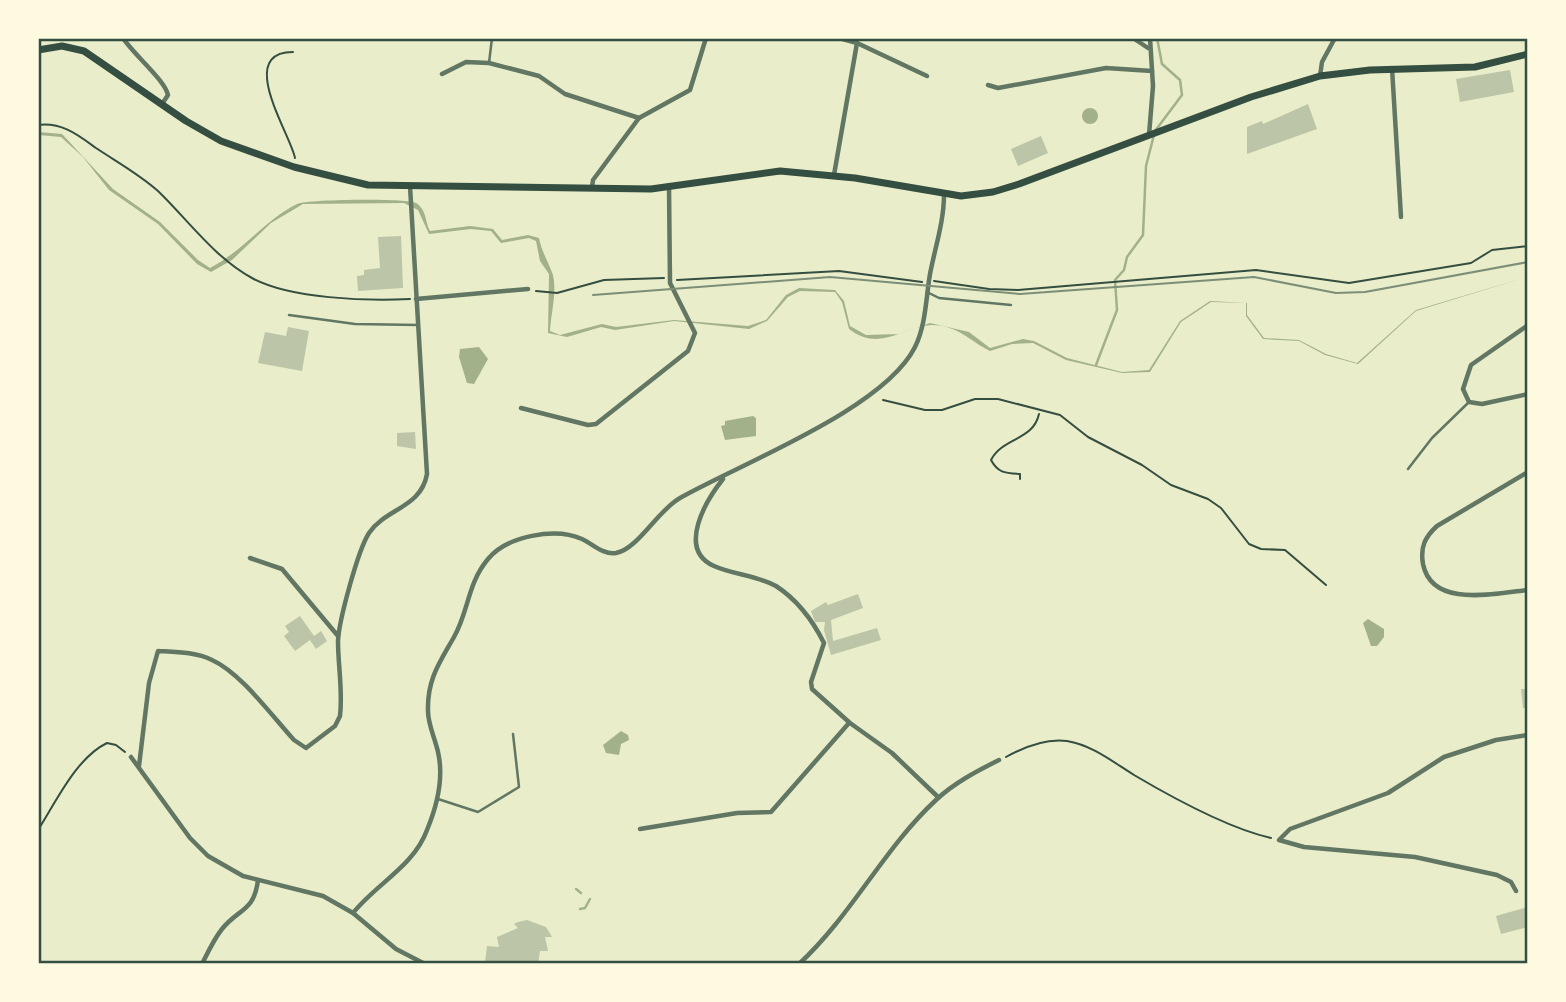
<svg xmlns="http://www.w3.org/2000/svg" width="1566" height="1002" font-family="Manrope,sans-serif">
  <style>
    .water { fill: #a3b18a }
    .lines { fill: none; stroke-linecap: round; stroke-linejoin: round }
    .stream { stroke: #a3b18a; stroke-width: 2.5 }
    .building { fill: #bcc5a7 }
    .path { stroke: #344e41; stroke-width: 2 }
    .service { stroke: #617663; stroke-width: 2.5 }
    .minor { stroke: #617663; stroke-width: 4.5 }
    .primary { stroke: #344e41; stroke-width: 7 }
    .tram { stroke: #7c8e77; stroke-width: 2 }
    .neatline { fill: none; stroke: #344e41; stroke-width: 2.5 }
  </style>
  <rect width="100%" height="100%" fill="#e9edc9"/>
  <g class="water">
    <circle cx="1090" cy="116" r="8"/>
    <path d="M38 132 62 134 113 189 160 222 198 260 210 268C243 251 266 219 297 204 307 199 408 198 416 203 427 210 425 222 430 231L470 226 493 229 502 240 528 235 539 238C542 253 549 263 553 275 557 293 551 312 550 331L560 335 602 324 616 327 674 320 748 326 766 320 786 295 799 288 835 290 844 301 850 326 866 335 899 334 930 323 969 332 990 348 1023 339 1034 341 1067 358 1122 372 1149 370 1180 321 1210 301 1247 303V315L1264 338 1299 340 1326 354 1357 363 1416 310 1527 277 1416 311 1358 364 1325 355 1299 341 1263 339 1246 316V303L1211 302 1181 322 1150 372 1122 373 1066 360 1033 343 1012 344 990 351C970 341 957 325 932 325 904 326 880 353 849 329L842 302 835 292 800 291 788 297 767 321 749 329 674 321 615 330 601 327 567 337 548 333 549 274 540 261 536 241 529 238 501 243 491 231 471 229 429 234 418 210 404 203 303 204 271 223 232 260 211 272 197 264 158 224 109 190 83 157 61 137 39 135Z"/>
    <polygon points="479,347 488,359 474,384 467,383 459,357 460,349"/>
    <polygon points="753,416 756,418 756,436 725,440 721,426 725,425 725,421"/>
    <polygon points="1368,619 1384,629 1384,637 1377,646 1371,646 1363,623"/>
    <polygon points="621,731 628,735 629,740 621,744 619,755 606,753 603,745"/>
  </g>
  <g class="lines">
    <g class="stream">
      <polyline points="1096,365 1117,310 1115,280 1124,270 1127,257 1143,235 1146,166 1155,131 1182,95 1180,80 1162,64 1157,38"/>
      <polyline points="576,889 581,893"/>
      <polyline points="580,909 585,908 590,899"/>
    </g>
  </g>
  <g class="building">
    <polygon points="1510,70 1514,92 1460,102 1456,79"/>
    <polygon points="1308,104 1317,129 1247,154 1247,127 1262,121 1263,124"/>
    <polygon points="1041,136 1048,153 1018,166 1011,149"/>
    <polygon points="401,236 403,288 358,291 357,276 364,275 364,270 380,268 378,237"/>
    <polygon points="288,327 309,331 302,371 258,363 265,332 286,336"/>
    <polygon points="415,432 416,449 397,446 397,433"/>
    <polygon points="858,594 863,608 831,620 833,641 877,628 881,640 831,655 824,630 825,622 815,622 811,611 826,602 828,605"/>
    <polygon points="300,616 314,636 321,631 327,641 316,649 310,640 295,651 284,636 289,632 285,626"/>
    <polygon points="1521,689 1528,689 1528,708 1523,708"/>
    <polygon points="1528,907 1528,927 1501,934 1496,916"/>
    <polygon points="527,920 546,927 552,937 545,937 548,951 540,951 538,964 485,962 487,946 499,947 497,937 518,928 514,924 518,922"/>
  </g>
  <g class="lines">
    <g class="path">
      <path d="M293 52C235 52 291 135 295 158"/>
      <path d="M38 125C62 122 78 135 96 148 117 162 139 174 158 191 188 220 215 258 252 278 291 299 366 301 410 299"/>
      <polyline points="677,280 839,271 922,282"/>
      <polyline points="934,281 989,289 1018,290 1256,270 1349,283 1471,263 1492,250 1528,246"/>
      <polyline points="536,291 557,293 604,280 664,278"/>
      <polyline points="883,400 925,410 942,410 975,399 998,399 1060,415 1088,437 1142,465 1171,485 1208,499 1221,508 1249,544 1261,549 1285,550 1326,585"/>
      <path d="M1020 479V474C1005 473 998 473 991 460 1003 437 1033 441 1039 414"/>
      <path d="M1006 757C1024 747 1045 738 1067 741 1092 745 1113 762 1134 775 1173 798 1227 828 1271 838"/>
      <path d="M38 830C56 802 76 758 107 743L116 745 125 752"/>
    </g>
    <g class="service">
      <polyline points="489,63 492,38"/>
      <polyline points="927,292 939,298 1011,305"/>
      <polyline points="289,315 355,324 418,325"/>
      <polyline points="1408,469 1432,438 1469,402"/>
      <polyline points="438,799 478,812 519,787 513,734"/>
    </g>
    <g class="minor">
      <path d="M123 38C134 55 165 80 168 95L162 104"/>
      <polyline points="839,38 857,43 927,76"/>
      <polyline points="1133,38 1148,48"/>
      <polyline points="1392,68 1401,217"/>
      <polyline points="442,74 466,62 489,63 539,76 565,94 639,118"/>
      <polyline points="1320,76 1322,62 1335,38"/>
      <polyline points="988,85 998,88 1106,68 1152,71"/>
      <polyline points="1149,135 1153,86 1150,38"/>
      <polyline points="834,175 857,43"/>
      <polyline points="592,187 593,180 639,118 690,90 706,38"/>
      <polyline points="416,299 528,289"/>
      <polyline points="1528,325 1471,365 1463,389 1469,402 1482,404 1528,394"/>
      <polyline points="521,408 588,425 596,424 688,351 695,333 670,283 669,187"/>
      <path d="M1528 472 1437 526C1425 537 1420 547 1423 564 1432 609 1496 593 1528 590"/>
      <path d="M723 479C707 499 676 549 714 566 734 575 756 575 776 586 796 599 813 621 824 643L811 682 812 689 850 723 892 753 938 797"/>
      <polyline points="250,558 282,569 338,636"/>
      <polyline points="131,757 190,838 208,856 243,876 323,896 353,913 396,949 425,964"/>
      <path d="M139 766 149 683 158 651C176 652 196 652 212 660 241 673 272 716 294 740L306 748 335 726 340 716C343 691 338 666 338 641 339 620 358 550 369 533 386 508 421 508 427 474L410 186"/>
      <polyline points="640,829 737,813 771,812 849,723"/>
      <polyline points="1516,891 1511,882 1497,875 1415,857 1304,847 1279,840 1290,829 1388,793 1444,757 1496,740 1528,735"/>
      <path d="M353 913C376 884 414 866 427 830 437 806 444 778 438 752 435 738 428 725 428 711 427 679 440 662 454 637 469 611 467 584 488 559 507 536 555 527 582 539 593 544 603 555 616 553 638 549 658 510 680 498 742 463 884 409 915 347 926 325 926 297 930 274 935 248 944 221 944 195"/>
      <path d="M202 964C208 952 214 939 222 929 239 908 254 912 258 880"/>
      <path d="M799 964C852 915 884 848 936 800 954 783 977 771 999 760"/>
    </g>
    <polyline class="primary" points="38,50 62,46 84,51 186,121 221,141 294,167 368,185 651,189 780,171 855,178 961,196 993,192 1019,184 1251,97 1320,76 1370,70 1475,67 1528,54"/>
    <polyline class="tram" points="593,295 830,277 1020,294 1254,277 1336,293 1365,292 1528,262"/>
  </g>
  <rect width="1566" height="1002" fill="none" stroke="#fefae0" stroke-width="80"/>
  <rect x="40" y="40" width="1486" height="922" class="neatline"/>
</svg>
